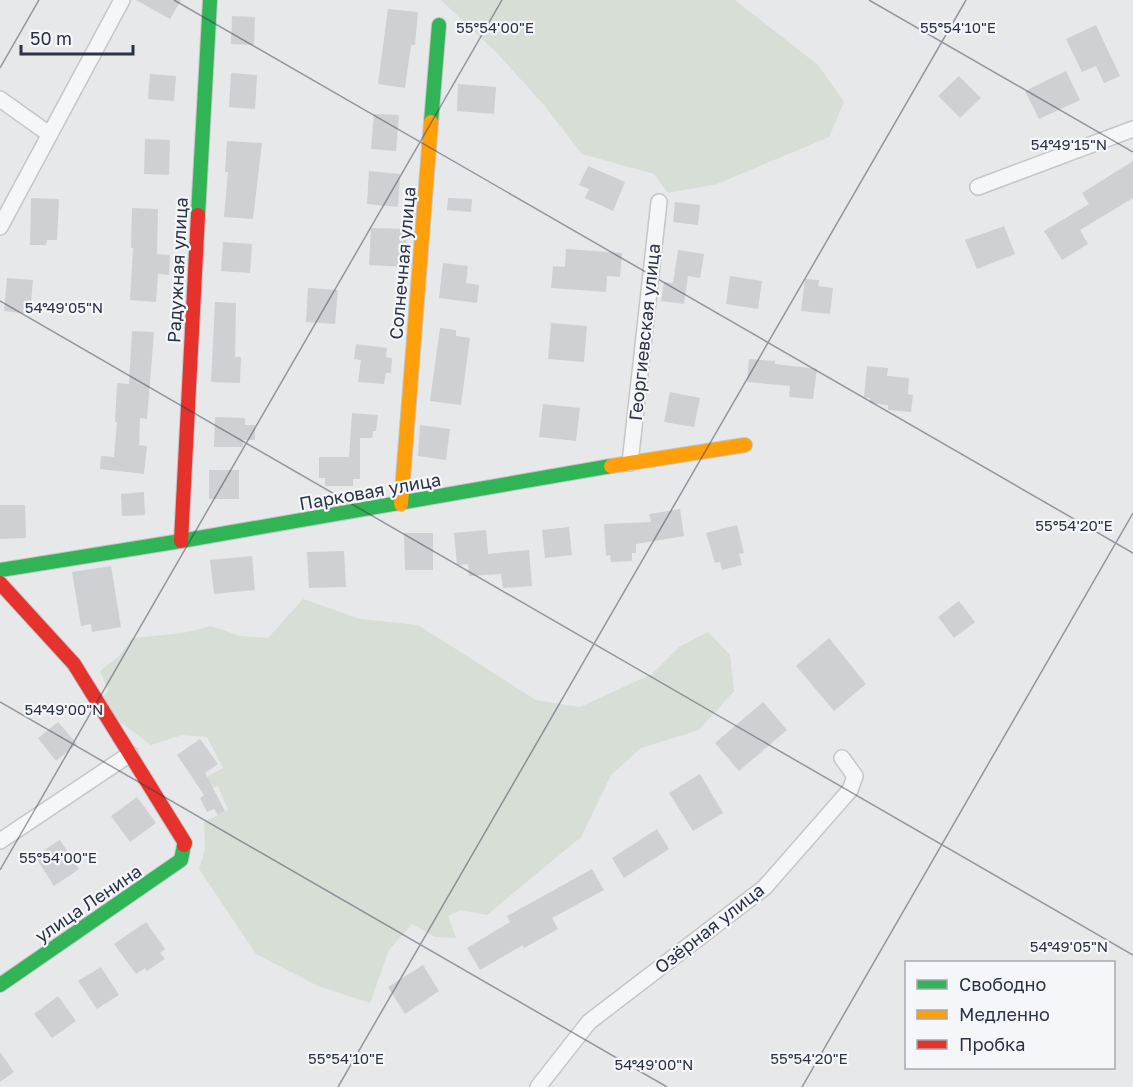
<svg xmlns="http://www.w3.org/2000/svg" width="1133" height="1087" font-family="'Golos Text',sans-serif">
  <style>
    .green { fill: #d6ded6 }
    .building { fill: #ced0d3 }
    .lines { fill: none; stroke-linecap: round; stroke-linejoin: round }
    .street-casing { stroke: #c4c6c8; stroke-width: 18 }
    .fast-casing { stroke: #c4c6c8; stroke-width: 16 }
    .slow-casing { stroke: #c4c6c8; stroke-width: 16 }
    .jam-casing { stroke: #c4c6c8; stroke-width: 16 }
    .street { stroke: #f5f6f7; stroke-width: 15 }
    .fast { stroke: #30b455; stroke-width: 14 }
    .slow { stroke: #ff9f0a; stroke-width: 14 }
    .jam { stroke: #e5322d; stroke-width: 14 }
    .ticks { fill: none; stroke: #2b3445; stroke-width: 1.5; stroke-opacity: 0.45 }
    .labels { text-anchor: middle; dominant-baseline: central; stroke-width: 4.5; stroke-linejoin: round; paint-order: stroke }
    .street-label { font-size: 18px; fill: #2b3445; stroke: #f4f6f9 }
    .ticks-label { font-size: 15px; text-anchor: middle; fill: #2b3445; stroke: #f4f6f9; stroke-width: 4.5; stroke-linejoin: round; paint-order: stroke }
  </style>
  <rect width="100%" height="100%" fill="#e6e8ea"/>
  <g class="green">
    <polygon points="441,0 735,0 818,65 844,102 829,137 717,184 668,193 654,174 582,154 543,104 497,53"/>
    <polygon points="303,599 360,619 418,625 536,700 580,707 652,674 679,647 708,632 730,655 734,691 699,730 641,748 611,775 581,837 487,915 461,910 448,916 456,938 435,937 412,924 389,950 370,1003 318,986 256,954 199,869 205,849 204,822 228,810 218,786 207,790 201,780 223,768 207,737 182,735 151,745 116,719 101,699 108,690 100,671 119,656 132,638 183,633 211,626 240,636 268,638"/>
  </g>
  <g class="building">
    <polygon points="136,0 181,0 170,19"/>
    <polygon points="388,9 418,12 415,45 411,45 405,88 378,84"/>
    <polygon points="232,16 255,17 254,45 231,44"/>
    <polygon points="1096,25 1120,76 1104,83 1096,66 1082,72 1066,39"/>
    <polygon points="1066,71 1080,100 1039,119 1025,91"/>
    <polygon points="231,73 257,75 255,109 229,107"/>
    <polygon points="150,74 176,76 174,101 148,99"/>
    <polygon points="959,76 981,98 960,118 938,96"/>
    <polygon points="458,84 496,87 494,114 457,111"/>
    <polygon points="374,114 399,115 396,151 371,149"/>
    <polygon points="145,139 170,140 169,175 144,174"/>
    <polygon points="227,141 262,143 253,219 224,217 228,172 225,172"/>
    <polygon points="1133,161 1133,198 1080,230 1088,244 1062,260 1044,231 1089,204 1082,193"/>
    <polygon points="588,166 625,182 613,211 585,198 589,189 579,185"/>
    <polygon points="369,171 400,174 398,207 367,204"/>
    <polygon points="31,198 59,199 57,240 47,240 46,245 30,245"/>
    <polygon points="448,198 472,199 471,212 447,210"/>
    <polygon points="675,202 700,205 698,225 673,222"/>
    <polygon points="132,208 158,209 157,254 170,255 169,275 158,274 156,302 130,300 133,248 131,248"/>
    <polygon points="1004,226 1015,254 977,269 965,240"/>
    <polygon points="371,228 407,229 406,267 369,265"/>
    <polygon points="223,242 252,244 250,273 221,271"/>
    <polygon points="566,249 622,253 620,277 607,276 606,292 551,288 553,266 565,267"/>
    <polygon points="678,250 704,254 700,278 688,276 684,304 661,301 664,282 673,283"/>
    <polygon points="443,263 468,266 466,283 479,285 477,303 439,298"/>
    <polygon points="730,276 762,281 758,309 726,304"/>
    <polygon points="7,278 33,280 30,314 4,311"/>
    <polygon points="805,279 819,280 818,286 833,288 830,314 801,311"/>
    <polygon points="308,288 338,290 335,324 306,322"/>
    <polygon points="215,302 236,303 235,357 241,357 240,383 211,382"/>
    <polygon points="551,323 587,326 584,362 548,359"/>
    <polygon points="440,328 456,330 456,336 470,338 461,405 430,401"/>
    <polygon points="132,331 154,332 147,419 140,418 139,445 147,446 144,474 100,469 101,456 114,457 117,422 115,422 117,383 129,384"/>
    <polygon points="356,344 387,348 386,357 392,358 391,373 386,373 384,384 358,382 361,360 354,359"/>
    <polygon points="749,359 775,361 775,364 817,369 813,399 789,397 790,386 747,382"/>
    <polygon points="867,366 888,368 887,376 909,378 908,394 913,395 911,412 888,410 888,405 870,403 870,398 864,397"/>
    <polygon points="670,392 700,398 694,427 664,422"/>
    <polygon points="543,404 580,408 576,441 539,437"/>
    <polygon points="352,413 378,415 376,431 373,431 372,438 360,438 360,479 353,479 353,486 325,486 325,478 319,478 319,457 349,457"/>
    <polygon points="215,417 245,418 245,425 255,425 255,440 243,440 243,447 214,447"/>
    <polygon points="420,425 450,429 446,460 418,456"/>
    <rect x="209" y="470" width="30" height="29"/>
    <polygon points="144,492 145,515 122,516 121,494"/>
    <polygon points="0,505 25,505 26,538 0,539"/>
    <polygon points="680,509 684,536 636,544 636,553 632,553 632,561 611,562 610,555 606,556 604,524 651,522 649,514"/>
    <polygon points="737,525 744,553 739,554 742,565 722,570 720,562 715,563 706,533"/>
    <polygon points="569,527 572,555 545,558 542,530"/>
    <polygon points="486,530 488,554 529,550 532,586 503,588 501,574 469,576 468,564 457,565 454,533"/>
    <polygon points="404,533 433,533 433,570 405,570"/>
    <polygon points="344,551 346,587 309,588 307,552"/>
    <polygon points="252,556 255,590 214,594 210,560"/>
    <polygon points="111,566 121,627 92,632 91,624 81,626 72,572"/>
    <polygon points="959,601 975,622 954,638 938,617"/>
    <polygon points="829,638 866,684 834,711 796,666"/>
    <polygon points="763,702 787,730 739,771 715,743"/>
    <polygon points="58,722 77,744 56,761 38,738"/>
    <polygon points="200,739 218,764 205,773 225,811 218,815 214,809 207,812 200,798 204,795 177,755"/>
    <polygon points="700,774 723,813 693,831 669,793"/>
    <polygon points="137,797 156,823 130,842 111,816"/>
    <polygon points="657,829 669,849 624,878 612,858"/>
    <polygon points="60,840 79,869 54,886 36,858 45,852 44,850"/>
    <polygon points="592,869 604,890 552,918 558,929 524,948 523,945 480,970 467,948 510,922 507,916"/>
    <polygon points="146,922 165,949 160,953 165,959 147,971 145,968 136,974 114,944"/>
    <polygon points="423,965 439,991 405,1014 388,987"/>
    <polygon points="101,967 119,995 97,1009 78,981"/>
    <polygon points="58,996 76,1021 52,1038 34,1014"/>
    <polygon points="0,1052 14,1072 0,1082"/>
  </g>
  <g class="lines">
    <defs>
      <g id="street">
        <polyline points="0,99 49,134"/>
        <polyline points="978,187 1133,129"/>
        <polyline points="0,227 122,0"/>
        <polyline points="630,463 659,202"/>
        <polyline points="0,841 130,754"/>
        <polyline points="538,1087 589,1022 764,888 850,790 855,776 842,758"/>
      </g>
      <g id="fast">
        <polyline points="431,122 439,25"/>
        <polyline points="198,215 210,0"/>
        <polyline points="0,570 181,541 611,466"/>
        <polyline points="0,985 181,860 184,845"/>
      </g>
      <g id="slow">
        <polyline points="611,466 745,445"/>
        <polyline points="401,504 431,122"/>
      </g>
      <g id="jam">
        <polyline points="181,541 198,215"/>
        <polyline points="0,583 74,664 185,843 184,845"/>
      </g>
    </defs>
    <use href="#street" class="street-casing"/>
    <use href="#fast" class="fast-casing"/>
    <use href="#slow" class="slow-casing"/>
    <use href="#jam" class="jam-casing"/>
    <use href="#street" class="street"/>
    <use href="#fast" class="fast"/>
    <use href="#slow" class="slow"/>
    <use href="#jam" class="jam"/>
  </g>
  <path class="ticks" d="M174 0 1133 553M869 0 1133 152M0 68 39 0M0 301 1133 955M0 702 667 1087M0 870 502 0M338 1087 966 0M802 1087 1133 513"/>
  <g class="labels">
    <g class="street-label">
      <text transform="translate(402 263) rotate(-85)">Солнечная улица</text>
      <text transform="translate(177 270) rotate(-87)">Радужная улица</text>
      <text transform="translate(644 332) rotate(-84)">Георгиевская улица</text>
      <text transform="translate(370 491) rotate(-10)">Парковая улица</text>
      <text transform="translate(88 903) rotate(-34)">улица Ленина</text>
      <text transform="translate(709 928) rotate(-38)">Озёрная улица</text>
    </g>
  </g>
  <g class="ticks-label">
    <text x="958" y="33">55°54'10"E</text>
    <text x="495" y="33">55°54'00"E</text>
    <text x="1069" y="150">54°49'15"N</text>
    <text x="64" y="313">54°49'05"N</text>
    <text x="1074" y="531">55°54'20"E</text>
    <text x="64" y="715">54°49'00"N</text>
    <text x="58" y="863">55°54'00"E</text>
    <text x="1069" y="952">54°49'05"N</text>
    <text x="346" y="1064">55°54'10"E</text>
    <text x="809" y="1064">55°54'20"E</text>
    <text x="654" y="1070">54°49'00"N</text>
  </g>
  <rect x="905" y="961" width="210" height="108" fill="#f4f6f9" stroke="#a4a8b1" stroke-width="1.5"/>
  <rect x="917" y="980" width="30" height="9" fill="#30b455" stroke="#a4a8b1" stroke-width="1.5"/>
  <text x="959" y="991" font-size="18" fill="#2b3445">Свободно</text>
  <rect x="917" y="1010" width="30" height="9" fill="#ff9f0a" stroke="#a4a8b1" stroke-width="1.5"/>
  <text x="959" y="1021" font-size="18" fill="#2b3445">Медленно</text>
  <rect x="917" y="1040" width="30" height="9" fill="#e5322d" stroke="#a4a8b1" stroke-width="1.5"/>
  <text x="959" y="1051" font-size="18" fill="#2b3445">Пробка</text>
  <path d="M21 45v9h112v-9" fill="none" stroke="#2b3445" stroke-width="3"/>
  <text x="30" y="45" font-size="18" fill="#2b3445" stroke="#f4f6f9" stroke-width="4.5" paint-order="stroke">50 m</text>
</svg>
